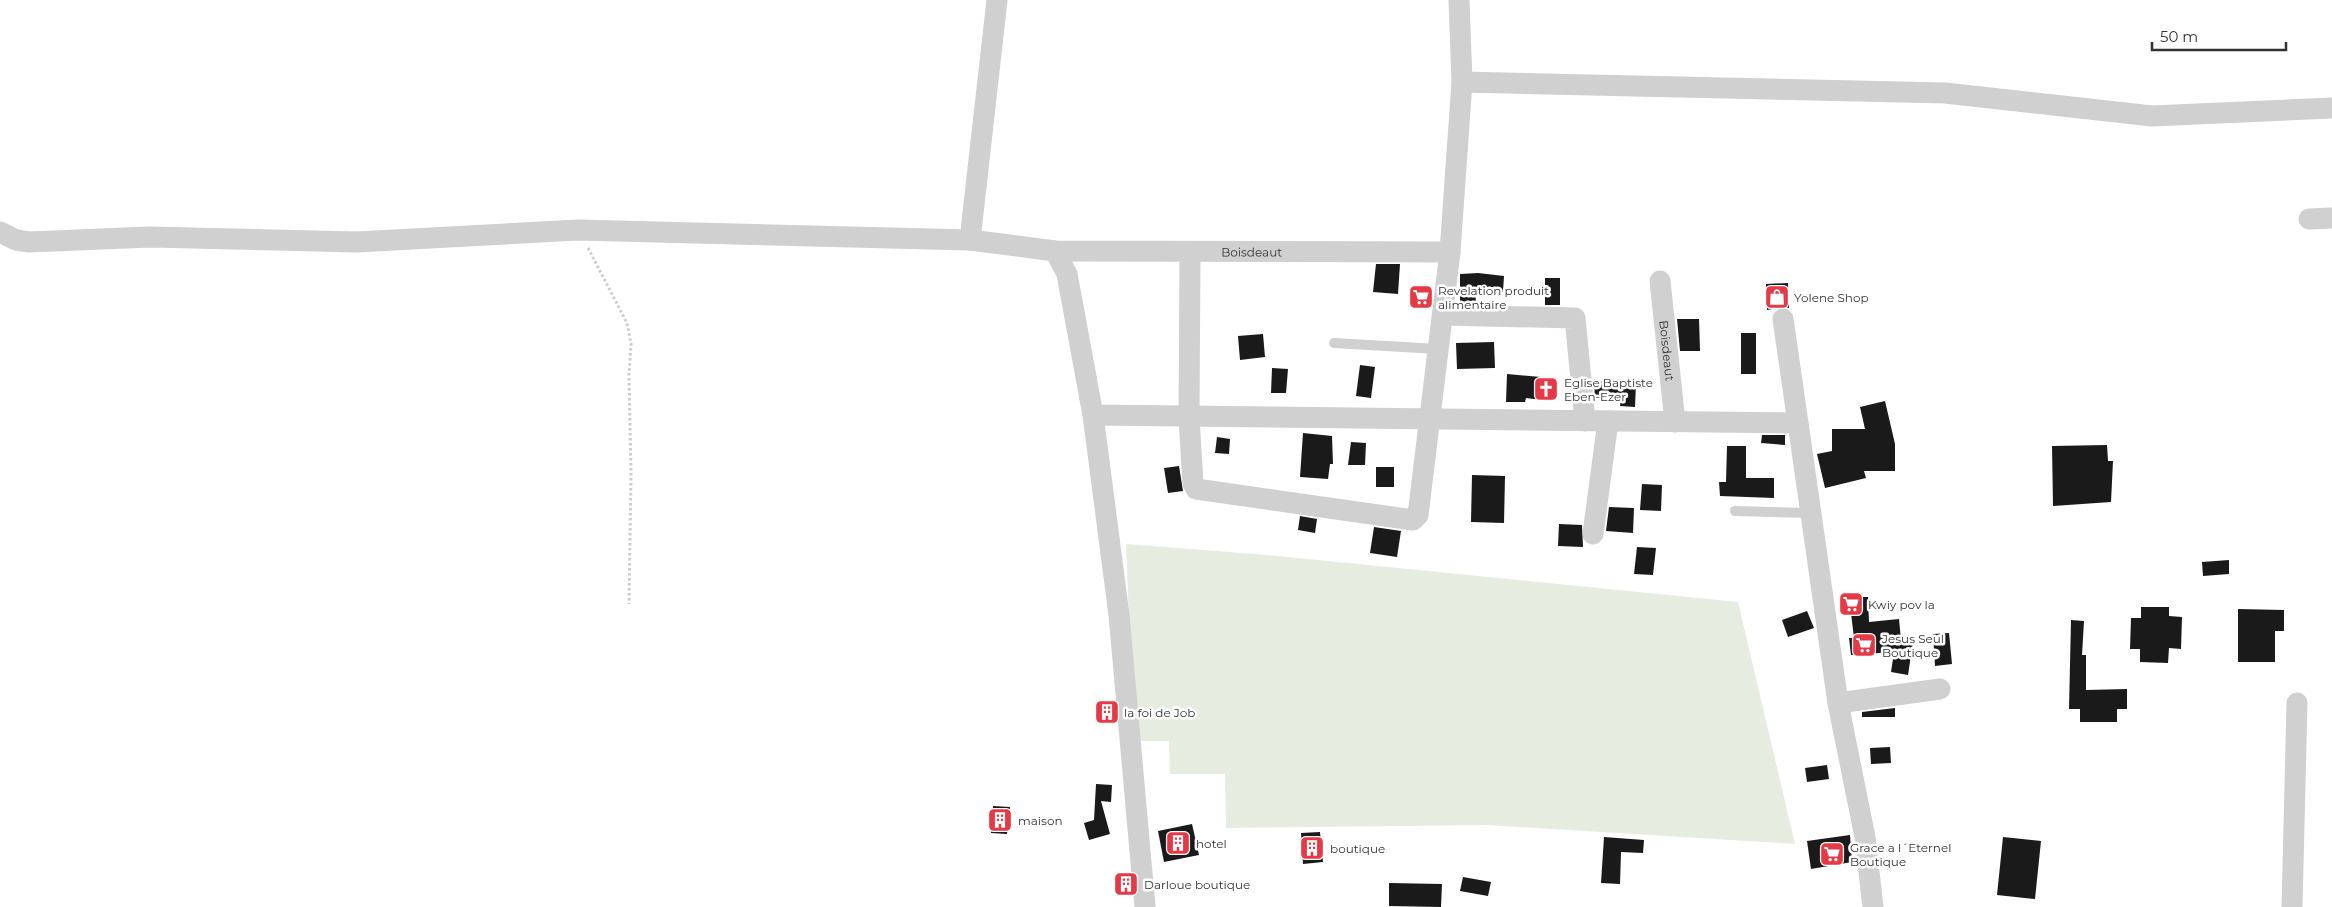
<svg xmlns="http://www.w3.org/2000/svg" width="2332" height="907" font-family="Montserrat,sans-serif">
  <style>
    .green { fill: #e6ecdf }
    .building { fill: #1a1a1a }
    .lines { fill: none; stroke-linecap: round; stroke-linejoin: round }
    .path { stroke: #cdcdcd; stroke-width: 3; stroke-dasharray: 2.5 2.5; stroke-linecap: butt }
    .lane { stroke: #d0d0d0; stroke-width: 10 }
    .street { stroke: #d0d0d0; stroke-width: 21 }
    .labels { text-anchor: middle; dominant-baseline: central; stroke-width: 5; stroke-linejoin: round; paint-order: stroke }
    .street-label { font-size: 12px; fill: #333; stroke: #fff }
    .poi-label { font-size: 12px; fill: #333; stroke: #fff; text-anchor: start }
  </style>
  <rect width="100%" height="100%" fill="#fff"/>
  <polygon class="green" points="1126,544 1268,555 1738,602 1795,844 1487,825 1226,828 1225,774 1170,774 1169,741 1134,741"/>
  <g class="building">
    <polygon points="1376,264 1400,264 1398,294 1373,292"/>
    <polygon points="1478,273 1504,276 1503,292 1475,289 1476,302 1460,303 1460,274"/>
    <rect x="1545" y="278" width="15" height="27"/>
    <polygon points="1788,283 1789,308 1782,307 1767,310 1766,284"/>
    <polygon points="1677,319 1699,319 1700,351 1680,351"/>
    <rect x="1741" y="333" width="15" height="41"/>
    <polygon points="1263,334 1265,357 1240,360 1238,336"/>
    <polygon points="1494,342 1495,368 1457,369 1456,343"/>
    <polygon points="1360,365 1375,367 1371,398 1356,396"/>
    <polygon points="1272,368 1288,369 1286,393 1271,393"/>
    <polygon points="1507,374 1552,378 1550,401 1526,398 1525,402 1506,402"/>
    <polygon points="1594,381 1636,383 1635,407 1620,406 1621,397 1595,399"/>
    <polygon points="1885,401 1895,444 1895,471 1864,471 1866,478 1825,488 1817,454 1832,451 1832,429 1865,429 1860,407"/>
    <polygon points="1303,433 1332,436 1333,464 1330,464 1328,479 1300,477"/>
    <polygon points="1762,435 1785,435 1785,445 1761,443"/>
    <polygon points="1217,437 1230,439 1229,454 1215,453"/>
    <polygon points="1351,442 1366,443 1365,465 1348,465"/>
    <polygon points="2107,445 2108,461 2113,461 2111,502 2053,506 2052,446"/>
    <polygon points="1727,446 1746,446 1746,478 1774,478 1774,498 1720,496 1719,482 1726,482"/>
    <polygon points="1179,466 1183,491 1168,493 1164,468"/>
    <rect x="1376" y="467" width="18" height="20"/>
    <polygon points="1472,475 1505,476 1504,523 1471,522"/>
    <polygon points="1642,484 1662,485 1661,511 1640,510"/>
    <polygon points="1609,507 1634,508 1633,533 1606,531"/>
    <polygon points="1300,516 1317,519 1315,533 1298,530"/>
    <polygon points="1559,524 1582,525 1583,547 1558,546"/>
    <polygon points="1374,527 1401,531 1397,557 1370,553"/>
    <polygon points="1637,547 1656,548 1653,575 1634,574"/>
    <polygon points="2229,560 2229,574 2203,576 2202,562"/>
    <polygon points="1849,597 1868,597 1869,622 1899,619 1901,640 1913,642 1908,675 1891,672 1894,652 1851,655 1849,638 1854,638"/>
    <polygon points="2141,607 2169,607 2169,616 2182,617 2181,649 2169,648 2168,663 2140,662 2140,649 2130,649 2131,618 2141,618"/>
    <polygon points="2238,609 2284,610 2284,631 2275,631 2275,662 2238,662"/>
    <polygon points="1807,611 1814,628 1788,637 1782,620"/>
    <polygon points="2071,620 2084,621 2082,655 2086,655 2086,690 2127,689 2127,709 2117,709 2117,722 2080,722 2080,709 2069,709"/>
    <polygon points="1949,633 1952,664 1935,666 1933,634"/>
    <polygon points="1895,708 1895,717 1862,717 1862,712"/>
    <polygon points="1890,747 1891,763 1871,764 1870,748"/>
    <polygon points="1827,765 1829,779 1807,782 1805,768"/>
    <polygon points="1096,784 1112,785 1111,802 1101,801 1110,834 1089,840 1084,823 1094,820"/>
    <polygon points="993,806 1010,807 1007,834 991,833"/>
    <polygon points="1192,824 1199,855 1164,862 1158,831"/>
    <polygon points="1320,832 1323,862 1303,864 1301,833"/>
    <polygon points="1850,835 1852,862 1811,869 1807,841"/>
    <polygon points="1604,837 1644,840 1643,853 1621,852 1620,884 1601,883"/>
    <polygon points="2003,837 2041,841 2035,899 1997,895"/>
    <polygon points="1463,877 1491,882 1488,896 1460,891"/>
    <polygon points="1389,883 1442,884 1441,907 1389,906"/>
  </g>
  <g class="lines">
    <polyline class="path" points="588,248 627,323 631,344 629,375 631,473 629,604"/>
    <g class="lane">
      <polyline points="1334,343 1438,349"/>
      <polyline points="1735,511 1811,513"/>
    </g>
    <g class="street">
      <polyline points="1462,82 1945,93 2152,116 2332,108"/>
      <polyline points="2309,219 2332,218"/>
      <path id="s1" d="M0 232 16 240 29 242 150 237 356 242 578 230 970 240 1055 251 1450 252"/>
      <polyline points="970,240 997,0"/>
      <polyline points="1055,251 1067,274 1093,415 1119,615 1145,907"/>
      <polyline points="1190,252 1189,418 1193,483 1196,489 1413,520 1418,515 1450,252 1462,82 1459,0"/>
      <path id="s2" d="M1660 281 1675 422"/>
      <polyline points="1443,315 1575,318 1585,421"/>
      <polyline points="1783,319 1798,423"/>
      <polyline points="1093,415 1798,423 1838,703 1865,837 1873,907"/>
      <polyline points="1593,534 1608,421"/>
      <polyline points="1838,703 1940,689"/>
      <polyline points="2292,907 2297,703"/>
    </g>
  </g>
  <defs>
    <symbol id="supermarket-square" viewBox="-11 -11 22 22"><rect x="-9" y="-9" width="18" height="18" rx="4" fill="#e63946" stroke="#fff"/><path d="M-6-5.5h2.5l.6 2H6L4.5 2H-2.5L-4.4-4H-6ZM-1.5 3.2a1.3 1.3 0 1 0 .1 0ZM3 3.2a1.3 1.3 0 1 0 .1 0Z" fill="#fff"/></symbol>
    <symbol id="shop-square" viewBox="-11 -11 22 22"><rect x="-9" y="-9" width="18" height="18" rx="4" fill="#e63946" stroke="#fff"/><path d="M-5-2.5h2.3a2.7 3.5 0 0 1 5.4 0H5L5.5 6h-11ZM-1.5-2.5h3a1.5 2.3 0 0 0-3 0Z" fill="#fff"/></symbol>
    <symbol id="church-square" viewBox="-11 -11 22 22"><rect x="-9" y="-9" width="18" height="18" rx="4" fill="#e63946" stroke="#fff"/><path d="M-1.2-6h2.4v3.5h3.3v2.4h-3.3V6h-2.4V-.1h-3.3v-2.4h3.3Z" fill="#fff"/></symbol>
    <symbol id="building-square" viewBox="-11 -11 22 22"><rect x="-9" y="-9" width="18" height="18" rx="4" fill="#e63946" stroke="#fff"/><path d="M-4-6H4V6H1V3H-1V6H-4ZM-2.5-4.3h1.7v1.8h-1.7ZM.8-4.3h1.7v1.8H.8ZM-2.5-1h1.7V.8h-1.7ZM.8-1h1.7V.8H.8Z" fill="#fff"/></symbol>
  </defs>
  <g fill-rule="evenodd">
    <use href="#supermarket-square" x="1407" y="283" width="28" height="28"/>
    <use href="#shop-square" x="1763" y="283" width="28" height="28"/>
    <use href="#church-square" x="1532" y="375" width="28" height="28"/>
    <use href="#supermarket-square" x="1837" y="590" width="28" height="28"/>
    <use href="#supermarket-square" x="1850" y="631" width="28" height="28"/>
    <use href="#building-square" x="1093" y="698" width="28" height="28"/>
    <use href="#building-square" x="986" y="806" width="28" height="28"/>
    <use href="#building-square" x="1164" y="829" width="28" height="28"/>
    <use href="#building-square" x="1298" y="834" width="28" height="28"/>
    <use href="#supermarket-square" x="1818" y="840" width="28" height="28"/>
    <use href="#building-square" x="1112" y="870" width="28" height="28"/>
  </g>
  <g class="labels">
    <g class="street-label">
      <text stroke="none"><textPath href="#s1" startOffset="1255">Boisdeaut</textPath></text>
      <text stroke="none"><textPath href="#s2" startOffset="70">Boisdeaut</textPath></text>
    </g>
    <g class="poi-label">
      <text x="1438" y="290">Revelation produit<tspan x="1438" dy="14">alimentaire</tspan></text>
      <text x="1794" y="297">Yolene Shop</text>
      <text x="1564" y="382">Eglise Baptiste<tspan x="1564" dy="14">Eben-Ezer</tspan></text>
      <text x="1868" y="604">Kwiy pov la</text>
      <text x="1882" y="638">Jesus Seul<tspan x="1882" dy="14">Boutique</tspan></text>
      <text x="1124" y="712">la foi de Job</text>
      <text x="1018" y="820">maison</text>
      <text x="1196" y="843">hotel</text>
      <text x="1850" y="847">Grace a l´Eternel<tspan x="1850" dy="14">Boutique</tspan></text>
      <text x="1330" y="848">boutique</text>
      <text x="1144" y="884">Darloue boutique</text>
    </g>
  </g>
  <path d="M2152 42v8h134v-8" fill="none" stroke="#333333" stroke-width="2.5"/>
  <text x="2160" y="42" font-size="15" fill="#333333" stroke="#ffffff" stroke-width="4" paint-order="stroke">50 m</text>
</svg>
